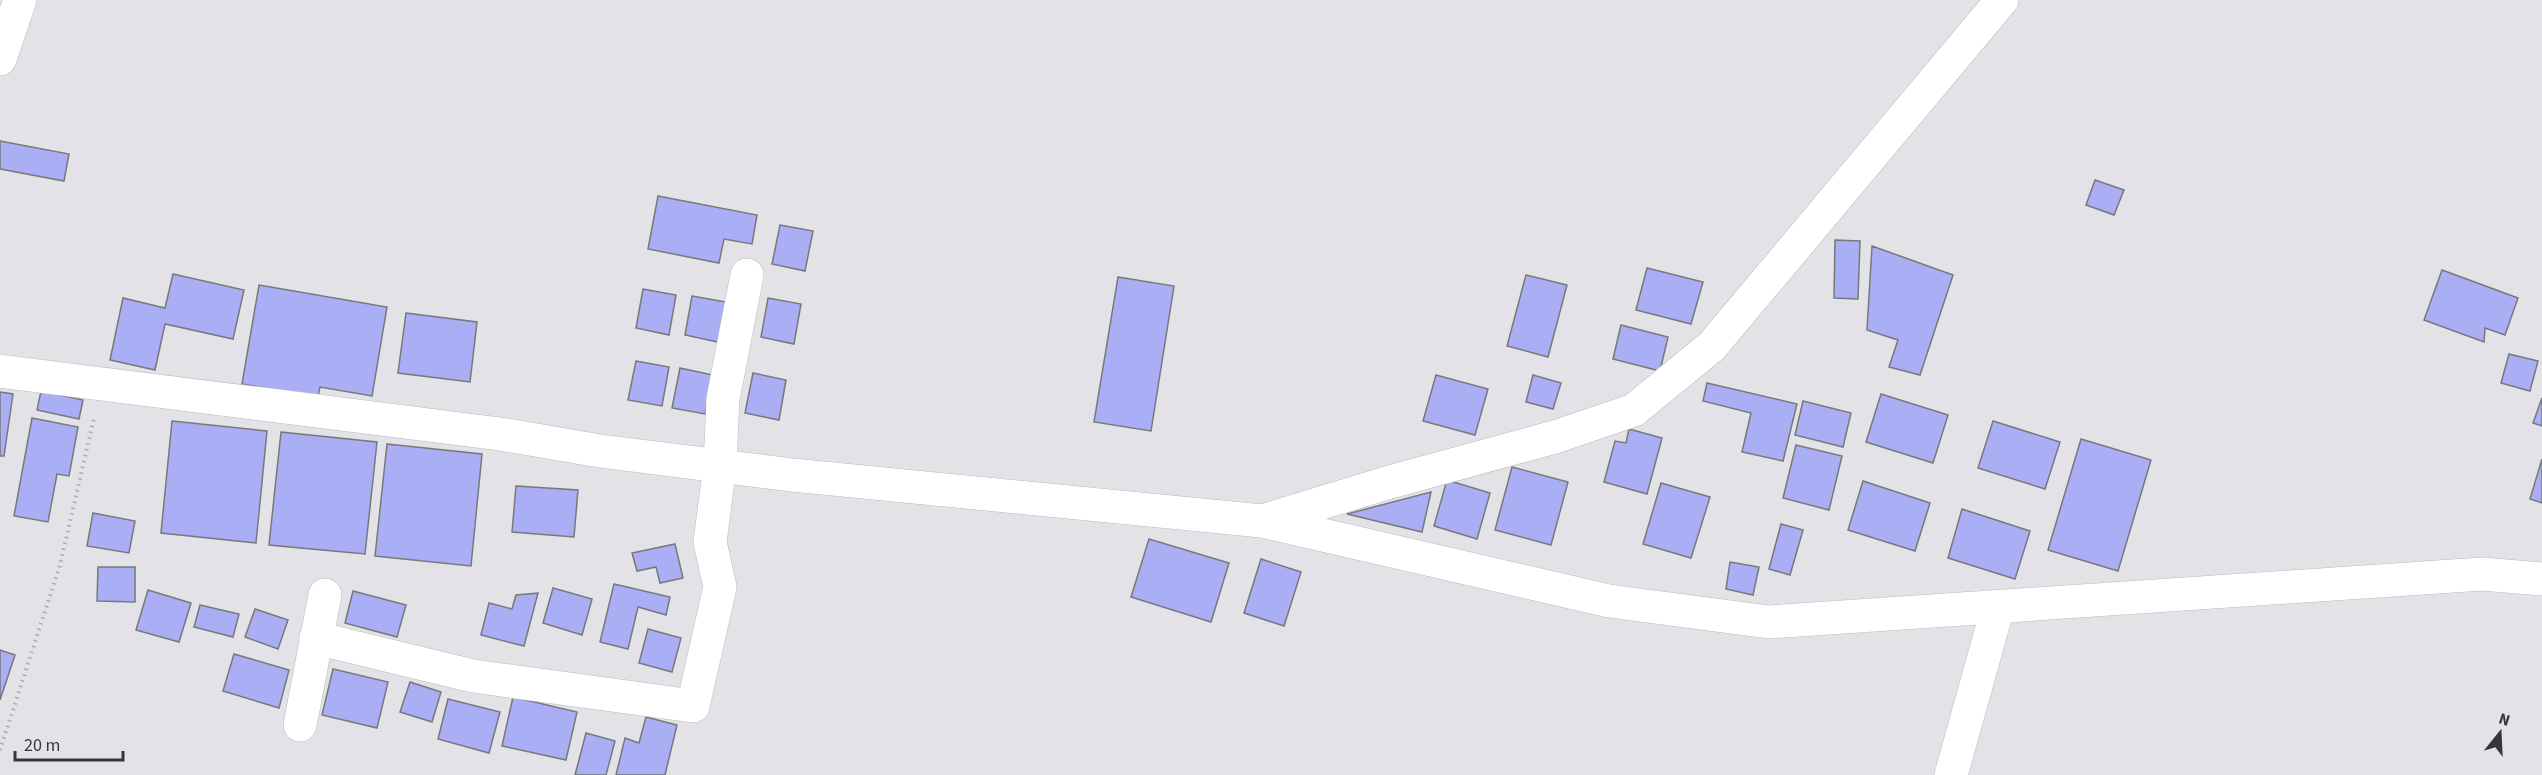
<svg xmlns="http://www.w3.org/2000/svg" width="2542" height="775" font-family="'Source Sans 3',sans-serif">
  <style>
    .building { fill: #aaaef4; stroke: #78787c; stroke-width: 1.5 }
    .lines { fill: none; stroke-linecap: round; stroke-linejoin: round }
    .street-casing { stroke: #babbbf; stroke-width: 34 }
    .path { stroke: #acacaf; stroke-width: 4; stroke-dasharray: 1.5 4.5; stroke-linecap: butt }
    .street { stroke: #fff; stroke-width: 33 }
  </style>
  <rect width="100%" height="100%" fill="#e3e3e7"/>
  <g class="building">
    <polygon points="0,141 69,154 64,181 0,169"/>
    <polygon points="2095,180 2124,190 2114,215 2086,205"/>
    <polygon points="658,196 757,215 752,244 724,239 719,263 648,249"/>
    <polygon points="780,225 813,231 805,271 772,264"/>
    <polygon points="1835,240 1860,241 1858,299 1834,298"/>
    <polygon points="1872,246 1953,275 1920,375 1889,367 1898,340 1867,330"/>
    <polygon points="1647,268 1703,282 1691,324 1636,310"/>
    <polygon points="2442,270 2518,298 2505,335 2485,328 2484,342 2424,320"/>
    <polygon points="173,274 244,290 233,339 165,324 155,370 110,360 123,298 165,308"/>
    <polygon points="1526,275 1567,285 1548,357 1507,346"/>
    <polygon points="1118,277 1174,286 1151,431 1094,422"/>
    <polygon points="259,285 387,307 372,396 320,387 318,397 242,384"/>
    <polygon points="643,289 676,295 669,335 636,328"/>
    <polygon points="692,296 726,302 718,342 685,335"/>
    <polygon points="768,298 801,304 794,344 761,337"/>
    <polygon points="406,313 477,322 470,382 398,373"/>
    <polygon points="1621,325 1668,337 1660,371 1613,359"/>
    <polygon points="2509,354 2538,361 2530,391 2501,383"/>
    <polygon points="636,361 669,367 662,406 628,400"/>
    <polygon points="680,368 713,375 705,414 672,408"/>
    <polygon points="753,373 786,380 779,420 745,413"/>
    <polygon points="1436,375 1488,389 1475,435 1423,421"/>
    <polygon points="1533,375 1561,383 1553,409 1526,402"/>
    <polygon points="1707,383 1797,404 1783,461 1742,452 1751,413 1703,401"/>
    <polygon points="41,391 83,400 79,419 37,410"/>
    <polygon points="0,392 13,394 4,456 0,456"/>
    <polygon points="1881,394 1948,415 1933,463 1866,442"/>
    <polygon points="2542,398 2542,426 2533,423"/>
    <polygon points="1803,401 1851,413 1843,447 1795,435"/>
    <polygon points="32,418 78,427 69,476 57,474 48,522 14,516"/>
    <polygon points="172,421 267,431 256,543 161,533"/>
    <polygon points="1993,421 2060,442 2045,489 1978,468"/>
    <polygon points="1629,429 1662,438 1647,494 1604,482 1615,441 1626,443"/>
    <polygon points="281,432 377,442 365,554 269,545"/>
    <polygon points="2081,439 2151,460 2118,571 2048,550"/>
    <polygon points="387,444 482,454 471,566 375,556"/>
    <polygon points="1796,445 1842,456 1829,510 1783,498"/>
    <polygon points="2542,459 2542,503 2530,499"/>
    <polygon points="1512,467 1568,482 1551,545 1495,530"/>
    <polygon points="1447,480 1490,493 1477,539 1434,526"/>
    <polygon points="1863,481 1930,503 1915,551 1848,530"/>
    <polygon points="1661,483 1710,497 1691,558 1643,544"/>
    <polygon points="516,486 578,490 574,537 512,532"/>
    <polygon points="1431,492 1422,532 1347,514"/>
    <polygon points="1962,509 2030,531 2015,579 1948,558"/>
    <polygon points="93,513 135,521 129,553 87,546"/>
    <polygon points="1781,524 1803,530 1790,575 1769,569"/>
    <polygon points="1149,539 1229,563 1211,622 1131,597"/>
    <polygon points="675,544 683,578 660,583 656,567 637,571 632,553"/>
    <polygon points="1261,559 1301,572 1284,626 1244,613"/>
    <polygon points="1730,562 1759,567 1753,595 1726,589"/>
    <polygon points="98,567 135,567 135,602 97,601"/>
    <polygon points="614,584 670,597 666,615 638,607 628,649 600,642"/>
    <polygon points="553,588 592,599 582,635 543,623"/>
    <polygon points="148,590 191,603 179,642 136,630"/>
    <polygon points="353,591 406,605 397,637 345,623"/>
    <polygon points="538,593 524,646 481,635 489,603 512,609 516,595"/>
    <polygon points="200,605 239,614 233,637 194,627"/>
    <polygon points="255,609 288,620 278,649 245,637"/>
    <polygon points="648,629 681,638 672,672 639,663"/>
    <polygon points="0,650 15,655 0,700"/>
    <polygon points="234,654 289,670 279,708 223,691"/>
    <polygon points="333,669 388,682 377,728 322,715"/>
    <polygon points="410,682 441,692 432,722 400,712"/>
    <polygon points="513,697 577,712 566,760 502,746"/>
    <polygon points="448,699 500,712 489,753 438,739"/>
    <polygon points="646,717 677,725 665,775 616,775 625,738 639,743"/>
    <polygon points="586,733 615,741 606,775 575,775"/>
  </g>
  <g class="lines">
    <defs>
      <g id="street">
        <polyline points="0,59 20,0"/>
        <polyline points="0,371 500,434 600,451 792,475 1262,521 1609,601 1769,622 2482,574 2542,579"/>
        <polyline points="1262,521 1390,482 1558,436 1634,410 1712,346 2002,0"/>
        <polyline points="316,638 473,676 693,706 720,587 710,542 720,465 723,399 747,275"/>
        <polyline points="300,725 325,595"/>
        <polyline points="1951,775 1998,607"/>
      </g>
    </defs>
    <use href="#street" class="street-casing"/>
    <polyline class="path" points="0,750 60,565 94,418"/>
    <use href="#street" class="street"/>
  </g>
  <g transform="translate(2500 733) rotate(18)" stroke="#e3e3e7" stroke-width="4.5" paint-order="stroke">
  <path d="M0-4.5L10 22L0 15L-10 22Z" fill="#363638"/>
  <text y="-9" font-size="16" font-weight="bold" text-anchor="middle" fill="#363638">N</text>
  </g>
  <path d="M15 751v9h108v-9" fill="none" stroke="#363638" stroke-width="3"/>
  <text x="24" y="751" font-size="18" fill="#363638" stroke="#e3e3e7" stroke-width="4.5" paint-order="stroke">20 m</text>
</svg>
